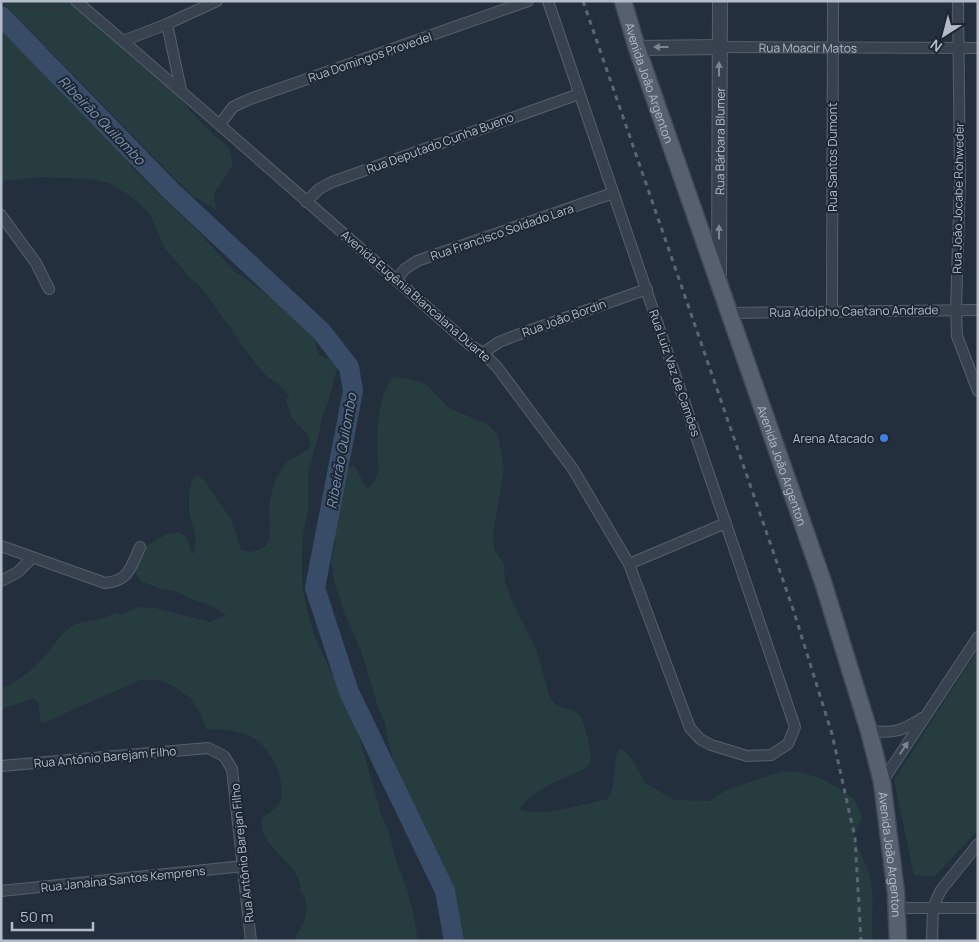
<svg xmlns="http://www.w3.org/2000/svg" width="979" height="942" font-family="Manrope,sans-serif">
  <style>
    .green { fill: #263c3f }
    .lines { fill: none; stroke-linecap: round; stroke-linejoin: round }
    .river { stroke: #394c67; stroke-width: 20 }
    .minor-casing { stroke: #565f6c; stroke-width: 12 }
    .tertiary-casing { stroke: #565f6c; stroke-width: 16 }
    .primary-casing { stroke: #414a57; stroke-width: 19 }
    .minor { stroke: #38414e; stroke-width: 10 }
    .tertiary { stroke: #38414e; stroke-width: 14 }
    .primary { stroke: #56606e; stroke-width: 16 }
    .rail { stroke: #5a6575; stroke-width: 3; stroke-dasharray: 5 5; stroke-linecap: butt }
    .oneway { fill: #7c8592 }
    .shop-dot { fill: #3f7fe0; stroke: #1d2633; stroke-width: 2 }
    .labels { text-anchor: middle; dominant-baseline: central; stroke-width: 4; stroke-linejoin: round; paint-order: stroke }
    .street-label { font-size: 12px; fill: #b4bcc9; stroke: #1d2633 }
    .poi-label { font-size: 12px; fill: #b4bcc9; stroke: #1d2633; text-anchor: end }
    .water-label { font-size: 14px; font-style: italic; fill: #7c92b1; stroke: #1d2633 }
  </style>
  <rect width="100%" height="100%" fill="#242f3e"/>
  <g class="green">
    <polygon points="1,1 67,1 136,53 178,95 190,111 215,136 229,147 233,164 214,193 216,209 192,196"/>
    <path d="M1 25 55 78 98 110 108 124 124 155 134 170 200 234 225 261 237 273 312 327 319 355 335 361 337 369 328 402 322 418 318 437 308 472V512L304 528 302 548V583L305 601 314 635 356 726 381 814 388 830 398 867 405 883 414 916 418 941H297L296 935C307 920 312 903 299 889L301 887C296 859 257 847 262 818 267 814 277 809 279 803 288 784 272 750 255 739 244 731 220 728 207 730L201 714 191 699 178 689 161 680H140L41 724 38 702 33 699 1 709V688C20 682 37 665 50 650 57 641 63 631 74 625 86 619 102 622 114 613L121 615 138 607 155 608 210 622 226 615 212 606 194 600 178 592 158 588 141 581 131 566 137 552 165 535 180 532 186 537 193 555 196 537 189 512V496L192 480 196 475 203 479 231 519 241 550 251 552 265 547 270 539 269 504 275 480 286 462 307 450 311 444 307 434 292 418 286 401 289 396 281 387 267 376 255 363 201 287 188 276 178 263 165 249 151 216 139 203 124 192 109 183 93 179 39 177 1 181Z"/>
    <path d="M394 377 411 379 426 384 449 408 487 424 498 435 504 470 493 532 494 549 504 564 505 581 510 596 536 649 550 698 556 705 574 711 580 715 585 727 591 755 590 764 586 768C570 776 525 792 520 810 539 818 587 803 608 799 618 783 611 765 619 749L625 751 632 759 645 783 675 800 710 801 725 791 764 777 785 771 803 773 820 778 837 787 855 800 862 818 853 838 856 842C861 854 869 869 871 882 875 902 870 921 873 941H452L445 897 437 864 406 795 394 762 388 741 385 723 378 707 361 651 345 615 334 580 331 562 335 546V466L338 470 354 465 367 489C384 473 377 463 377 443 378 423 379 391 394 377Z"/>
    <polygon points="978,649 978,830 934,877 914,875 894,780"/>
  </g>
  <g class="lines">
    <polyline class="river" points="1,16 172,192 321,331 349,367 353,391 315,588 349,692 445,891 454,941"/>
    <defs>
      <g id="minor">
        <path d="M76 1C209 114 339 230 470 345L483 353 497 367 573 469 629 564 690 728 700 739 711 745 747 756 771 755 788 744 795 727 548 1"/>
        <polyline points="958,1 960,181 956,309 957,336 978,391"/>
        <polyline points="167,24 181,90"/>
        <polyline points="123,41 167,24 217,1"/>
        <path id="s1" d="M719 47 978 48"/>
        <polyline points="220,124 233,107 250,99 528,1"/>
        <polyline points="306,202 319,189 332,182 579,94"/>
        <polyline points="1,215 36,263 49,289"/>
        <polyline points="396,280 405,269 417,261 613,193"/>
        <polyline points="832,312 833,1"/>
        <polyline points="731,313 978,310"/>
        <polyline points="483,353 499,342 517,335 647,289"/>
        <path d="M1 546 105 583C129 581 131 567 140 547"/>
        <polyline points="629,564 726,523"/>
        <polyline points="1,581 18,572 32,558"/>
        <path d="M869 731C894 733 901 732 922 718"/>
        <polyline points="1,766 208,748 224,756 232,769 251,941"/>
        <polyline points="882,782 978,637"/>
        <polyline points="1,891 244,866"/>
        <polyline points="897,908 978,908"/>
        <polyline points="932,941 933,907 941,890 978,844"/>
      </g>
      <g id="tertiary">
        <polyline points="637,48 719,47"/>
        <path id="s2" d="M719 275 720 1"/>
      </g>
      <g id="primary">
        <path id="s3" d="M623 1 637 48 823 582 869 731 882 782 896 893 898 941"/>
      </g>
    </defs>
    <use href="#minor" class="minor-casing"/>
    <use href="#tertiary" class="tertiary-casing"/>
    <use href="#primary" class="primary-casing"/>
    <use href="#minor" class="minor"/>
    <use href="#tertiary" class="tertiary"/>
    <use href="#primary" class="primary"/>
    <polyline class="rail" points="583,1 794,612 832,734 855,838 861,941"/>
  </g>
  <defs><path id="oneway-solid" d="M-6-.8H1V-3.2L6.5 0L1 3.2V.8H-6Z" transform="scale(1.25)"/></defs>
  <g class="oneway">
    <use href="#oneway-solid" transform="translate(661 47) rotate(180)"/>
    <use href="#oneway-solid" transform="translate(719 69) rotate(-90)"/>
    <use href="#oneway-solid" transform="translate(719 232) rotate(-90)"/>
    <use href="#oneway-solid" transform="translate(904 748) rotate(-56)"/>
  </g>
  <circle class="shop-dot" cx="884" cy="438" r="5"/>
  <g class="labels">
    <g class="street-label">
      <text stroke="none"><textPath href="#s1" startOffset="89">Rua Moacir Matos</textPath></text>
      <text transform="translate(370 57) rotate(-19)">Rua Domingos Provedel</text>
      <text stroke="none"><textPath href="#s3" startOffset="86">Avenida João Argenton</textPath></text>
      <text stroke="none"><textPath href="#s2" startOffset="134">Rua Bárbara Blumer</textPath></text>
      <text transform="translate(440 143) rotate(-20)">Rua Deputado Cunha Bueno</text>
      <text transform="translate(832 157) rotate(-90)">Rua Santos Dumont</text>
      <text transform="translate(958 198) rotate(-89)">Rua João Jocabe Rohweder</text>
      <text transform="translate(502 232) rotate(-19)">Rua Francisco Soldado Lara</text>
      <text transform="translate(416 296) rotate(41)">Avenida Eugênia Biancalana Duarte</text>
      <text transform="translate(854 311) rotate(-1)">Rua Adolpho Caetano Andrade</text>
      <text transform="translate(564 318) rotate(-20)">Rua João Bordin</text>
      <text transform="translate(675 373) rotate(71)">Rua Luiz Vaz de Camões</text>
      <text stroke="none"><textPath href="#s3" startOffset="491">Avenida João Argenton</textPath></text>
      <text transform="translate(105 757) rotate(-5)">Rua Antônio Barejam Filho</text>
      <text transform="translate(242 853) rotate(-96)">Rua Antônio Barejan Filho</text>
      <text stroke="none"><textPath href="#s3" startOffset="896">Avenida João Argenton</textPath></text>
      <text transform="translate(123 879) rotate(-6)">Rua Janaína Santos Kemprens</text>
    </g>
    <g class="poi-label">
      <text x="874" y="438">Arena Atacado</text>
    </g>
    <g class="water-label">
      <text transform="translate(102 120) rotate(46)">Ribeirão Quilombo</text>
      <text transform="translate(341 451) rotate(-80)">Ribeirão Quilombo</text>
    </g>
  </g>
  <rect width="979" height="942" fill="none" stroke="#b4bcc9" stroke-width="5"/>
  <g transform="translate(944 35) rotate(216)" stroke="#1d2633" stroke-width="4" paint-order="stroke">
  <path d="M0-4L9 19L0 12L-9 19Z" fill="#b4bcc9"/>
  <text y="-8" font-size="14" font-weight="bold" text-anchor="middle" fill="#b4bcc9">N</text>
  </g>
  <path d="M12 922v8h81v-8" fill="none" stroke="#b4bcc9" stroke-width="2.5"/>
  <text x="20" y="922" font-size="15" fill="#b4bcc9" stroke="#1d2633" stroke-width="4" paint-order="stroke">50 m</text>
</svg>
